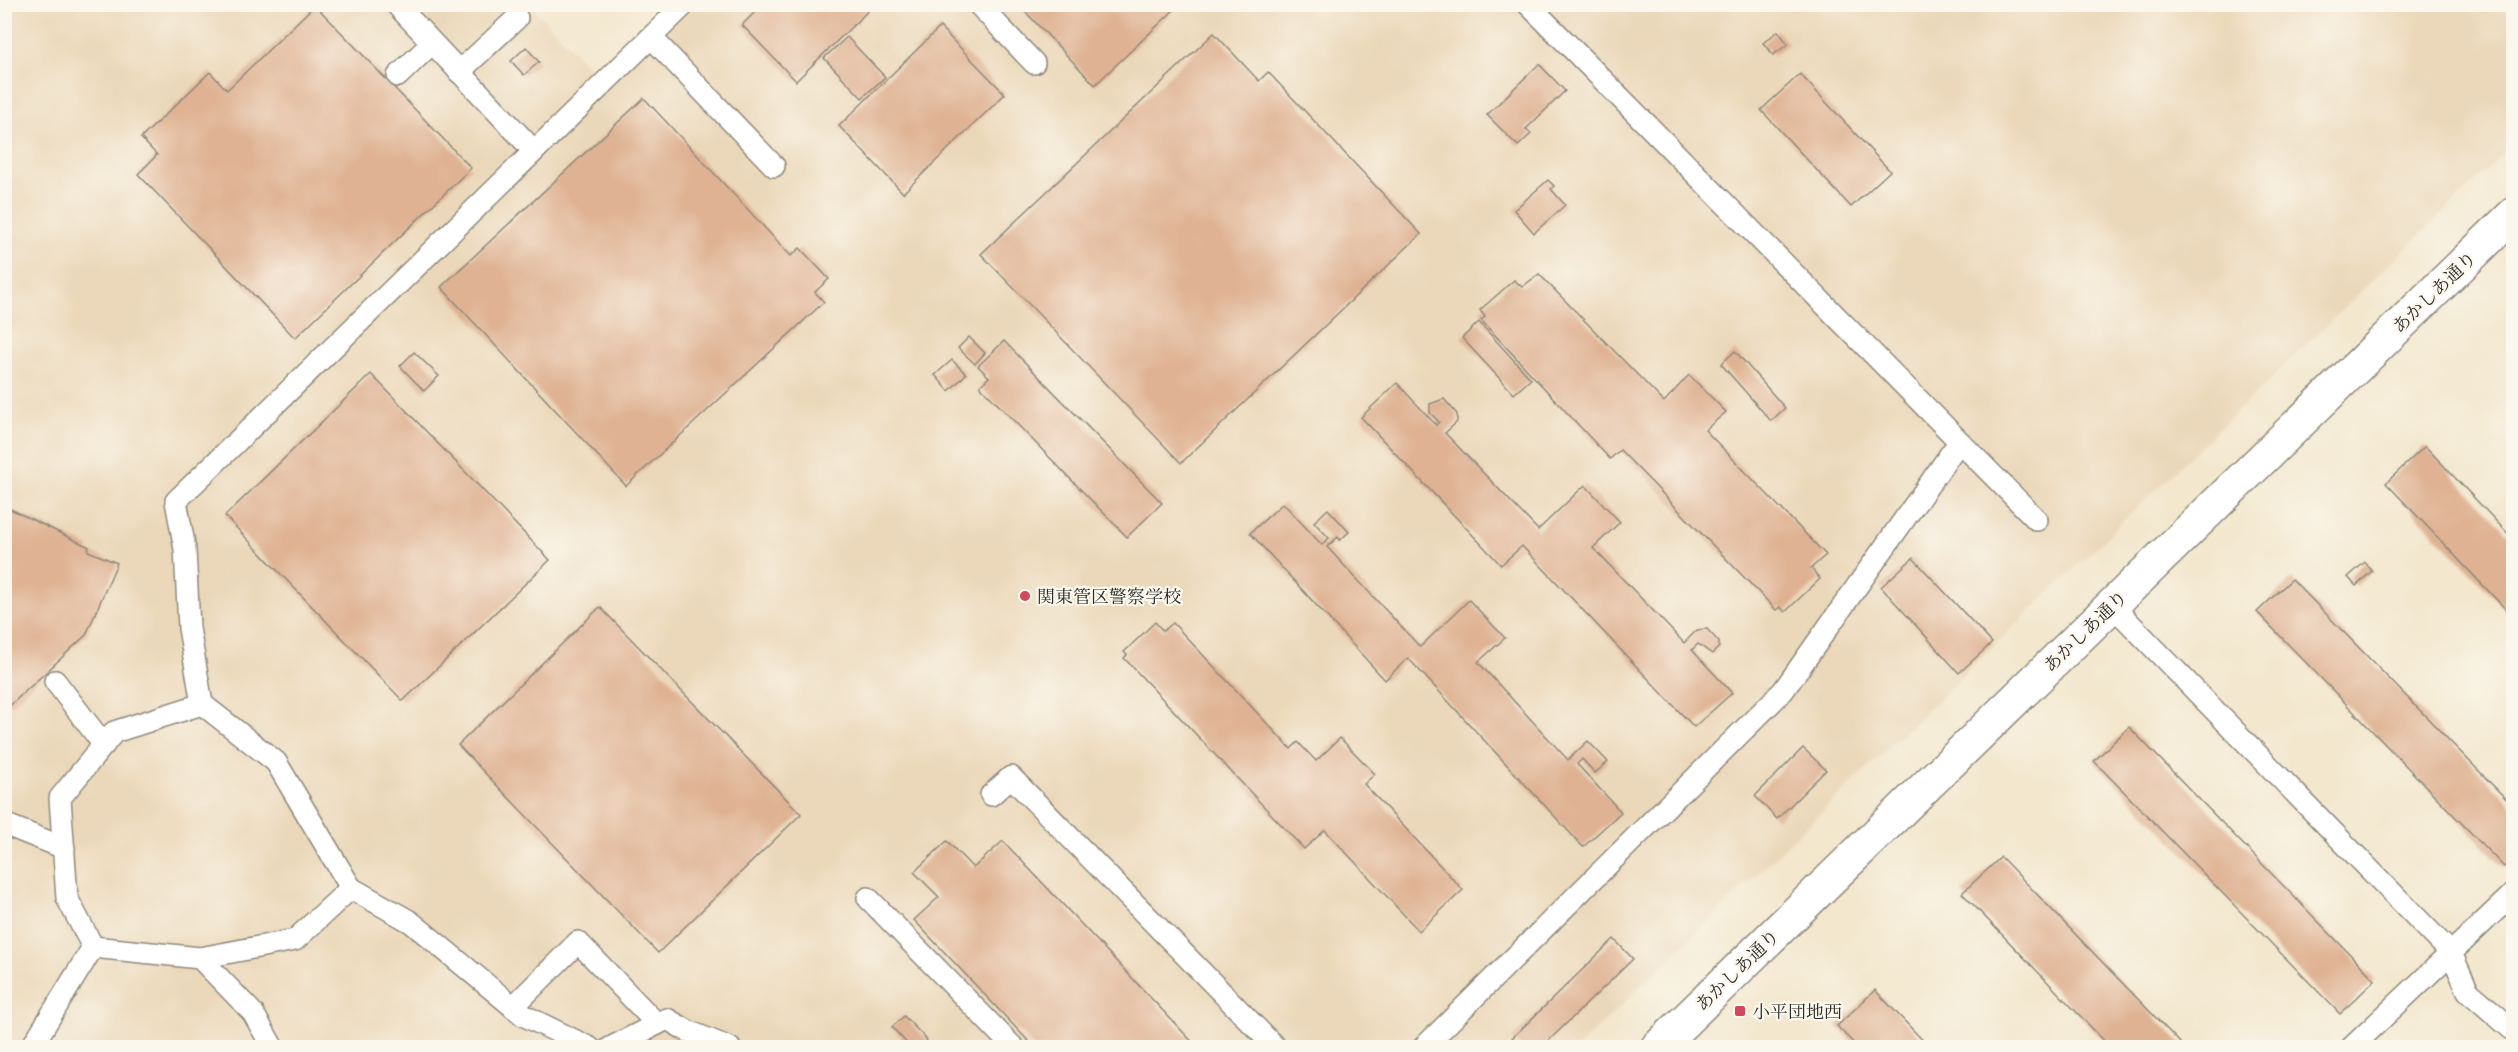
<svg xmlns="http://www.w3.org/2000/svg" width="2518" height="1052" viewBox="0 0 2518 1052" font-family="'Gentium Book Plus','Noto Serif JP',serif">
	<style>
		.built { fill: #ebd8ba }
		.building { fill: #dfb293 }
		.lines { fill: none; stroke-linecap: round; stroke-linejoin: round }
		.service-casing { stroke: #8f897c; stroke-width: 24 }
		.tertiary-casing { stroke: #8f897c; stroke-width: 36 }
		.service { stroke: #fff; stroke-width: 21 }
		.tertiary { stroke: #fff; stroke-width: 33 }
		.poi-dot { fill: #d1495b; stroke: #fbf7ec; stroke-width: 2 }
		.labels { text-anchor: middle; dominant-baseline: central; stroke-width: 4.5; stroke-linejoin: round; paint-order: stroke }
		.street-label { font-size: 18px; fill: #2b2b2b; stroke: #fbf7ec }
		.poi-label { font-size: 18px; fill: #2b2b2b; stroke: #fbf7ec; text-anchor: start }
	</style>
	<rect width="100%" height="100%" fill="#fbf7ec"/>
	<filter id="ink" filterUnits="userSpaceOnUse"><feTurbulence type="fractalNoise" baseFrequency=".0167" numOctaves="2"/><feDisplacementMap in="SourceGraphic" scale="12" xChannelSelector="R" yChannelSelector="G"/><feConvolveMatrix kernelMatrix="1 2 1 2 8 2 1 2 1" color-interpolation-filters="sRGB"/></filter>
	<filter id="wash" filterUnits="userSpaceOnUse"><feTurbulence type="fractalNoise" baseFrequency=".008" numOctaves="4" result="noise"/><feDisplacementMap in="SourceGraphic" scale="24" xChannelSelector="R" yChannelSelector="G"/><feGaussianBlur stdDeviation="1.35" result="paint"/><feColorMatrix in="noise" values="0 0 0 0 0 0 0 0 0 0 0 0 0 0 0 0 0 1.4 0 .05"/><feComposite in="paint" operator="in"/></filter>
	<g filter="url(#wash)">
		<rect width="100%" height="100%" fill="#f3e7ce"/>
		<polygon class="built" points="688,4 2513,5 2513,145 1578,1047 5,1048 5,5 530,5 605,84"/>
		<g id="blocks">
			<g class="building">
				<polygon points="763,4 875,4 796,81 742,25"/>
				<polygon points="1018,4 1172,4 1176,8 1095,85"/>
				<polygon points="315,5 471,168 295,338 138,174 157,155 141,138 210,72 227,90"/>
				<polygon points="940,27 1005,94 903,193 839,126"/>
				<polygon points="1778,31 1788,44 1773,55 1763,43"/>
				<polygon points="1214,33 1259,81 1268,72 1421,234 1181,463 981,254"/>
				<polygon points="847,37 885,77 862,98 824,58"/>
				<polygon points="526,47 539,62 524,75 511,61"/>
				<polygon points="1539,64 1565,91 1526,129 1531,134 1518,146 1487,115"/>
				<polygon points="1800,74 1890,171 1851,207 1761,110"/>
				<polygon points="644,98 791,256 800,248 829,279 815,292 824,302 626,486 441,287"/>
				<polygon points="1548,180 1554,186 1551,189 1565,205 1534,233 1514,210"/>
				<polygon points="1539,274 1664,402 1689,375 1726,412 1705,430 1826,555 1811,568 1820,579 1785,612 1780,607 1776,610 1620,450 1610,459 1481,320 1485,317 1480,310 1514,280 1522,287"/>
				<polygon points="1479,322 1531,379 1514,394 1462,338"/>
				<polygon points="969,337 985,353 975,364 958,348"/>
				<polygon points="1004,341 1162,503 1127,537 980,386 989,377 978,366"/>
				<polygon points="1735,351 1785,408 1771,421 1721,364"/>
				<polygon points="414,352 439,376 424,391 400,366"/>
				<polygon points="952,360 966,374 949,391 935,375"/>
				<polygon points="371,374 550,560 403,701 225,516"/>
				<polygon points="1397,383 1436,425 1439,422 1430,413 1430,404 1444,399 1457,414 1457,422 1445,433 1538,530 1585,485 1620,522 1593,548 1684,643 1697,630 1707,629 1719,642 1719,647 1712,654 1698,644 1692,650 1732,693 1694,727 1522,546 1501,565 1361,417"/>
				<polygon points="2425,446 2514,540 2514,618 2386,483"/>
				<polygon points="1283,503 1322,545 1329,538 1314,522 1328,509 1349,532 1340,540 1338,537 1327,547 1420,647 1469,600 1505,638 1478,662 1568,760 1588,741 1608,762 1595,773 1582,759 1577,764 1621,812 1583,847 1408,658 1385,680 1250,533"/>
				<polygon points="4,506 89,547 88,551 117,563 86,635 4,711"/>
				<polygon points="1913,558 1992,643 1959,673 1881,587"/>
				<polygon points="2365,562 2372,571 2356,586 2348,577"/>
				<polygon points="2292,579 2514,807 2514,858 2504,867 2257,612"/>
				<polygon points="600,607 801,814 658,953 458,745"/>
				<polygon points="1155,622 1163,631 1173,623 1291,749 1298,742 1316,761 1340,738 1375,774 1364,784 1463,890 1419,931 1325,830 1304,849 1124,658 1127,655 1124,652"/>
				<polygon points="2129,727 2375,980 2340,1014 2094,761"/>
				<polygon points="1803,748 1826,770 1777,819 1755,796"/>
				<polygon points="947,841 973,868 1003,841 1198,1048 1035,1048 914,920 939,897 914,872"/>
				<polygon points="2001,857 2185,1048 2111,1048 1962,893"/>
				<polygon points="1614,939 1633,959 1541,1048 1522,1048 1512,1038"/>
				<polygon points="1875,990 1930,1048 1858,1048 1837,1026"/>
				<polygon points="904,1016 927,1040 920,1048 911,1048 892,1027"/>
			</g>
		</g>
	</g>
	<g filter="url(#ink)">
		<use href="#blocks" fill-opacity="0" stroke="#8f897c" stroke-width="1.5"/>
		<g class="lines">
			<g class="service-casing">
				<g id="service">
					<polyline points="396,4 534,151"/>
					<polyline points="978,4 1034,63"/>
					<polyline points="1528,4 2037,520"/>
					<polyline points="651,37 774,166"/>
					<polyline points="459,72 517,18"/>
					<polyline points="398,76 432,43"/>
					<polyline points="2112,605 2451,953 2468,991 2514,1031"/>
					<polyline points="55,681 104,745"/>
					<polyline points="202,704 189,628 185,549 176,501 685,4"/>
					<polyline points="991,795 1011,777 1276,1048"/>
					<polyline points="4,824 64,848"/>
					<polyline points="351,888 411,922 523,1015 590,1048"/>
					<polyline points="868,898 1014,1048"/>
					<polyline points="93,947 200,958 253,1013 273,1048"/>
					<polyline points="513,1007 578,942 657,1024"/>
					<polyline points="31,1048 93,947 67,898 60,798 114,732 202,704 276,762 351,888 295,940 200,958"/>
					<polyline points="610,1048 667,1019 688,1031 730,1048"/>
					<polyline points="1423,1048 1783,691 1959,442"/>
					<polyline points="2351,1048 2514,893"/>
				</g>
			</g>
			<g class="tertiary-casing">
				<polyline id="tertiary" points="1657,1048 2514,214"/>
			</g>
			<use href="#service" class="service"/>
			<use href="#tertiary" class="tertiary"/>
		</g>
	</g>
	<g class="poi-dot">
		<circle cx="1025" cy="596" r="6"/>
		<rect x="1734" y="1005" width="12" height="12" rx="3"/>
	</g>
	<g class="labels">
		<g class="street-label">
			<text transform="translate(2434 292) rotate(-44)">あかしあ通り</text>
			<text transform="translate(2085 631) rotate(-44)">あかしあ通り</text>
			<text transform="translate(1737 970) rotate(-44)">あかしあ通り</text>
		</g>
		<g class="poi-label">
			<text x="1037" y="596">関東管区警察学校</text>
			<text x="1752" y="1011">小平団地西</text>
		</g>
	</g>
	<rect width="2518" height="1052" fill="none" stroke="#fbf7ec" stroke-width="24"/>
</svg>
